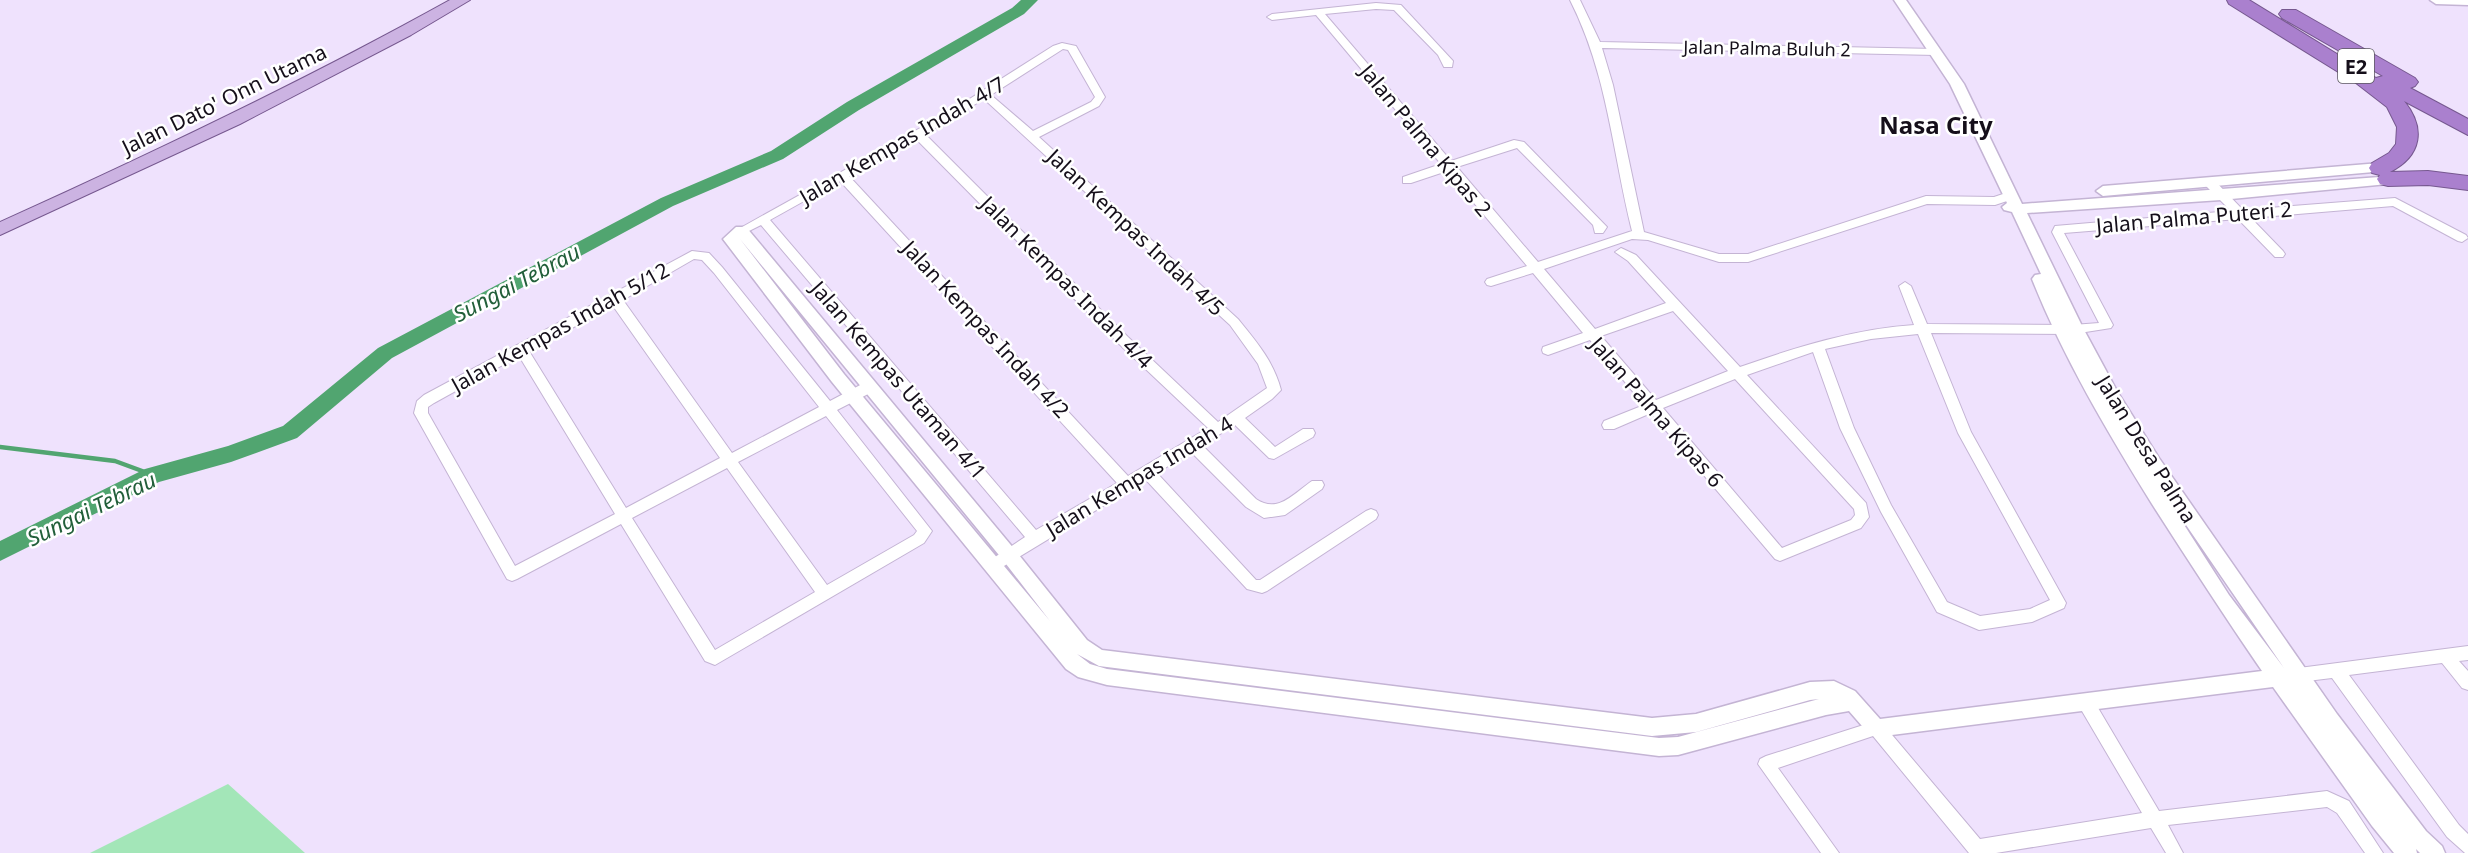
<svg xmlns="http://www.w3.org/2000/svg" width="2468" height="853" viewBox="0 0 2468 853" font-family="'Noto Sans',sans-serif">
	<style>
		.green { fill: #a3e6b8 }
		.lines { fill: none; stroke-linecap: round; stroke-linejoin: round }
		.stream { stroke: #51a570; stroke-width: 4.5 }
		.river { fill: #51a570; fill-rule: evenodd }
		.minor-casing { stroke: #c4b4d4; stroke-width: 2 }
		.tertiary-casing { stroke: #c4b4d4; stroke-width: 3 }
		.primary-casing { stroke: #76588f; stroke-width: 2 }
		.motorway-casing { stroke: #76588f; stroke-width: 2 }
		.minor { fill: #fff; fill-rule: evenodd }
		.tertiary { fill: #fff; fill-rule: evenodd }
		.primary { fill: #ccb3e2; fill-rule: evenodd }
		.motorway { fill: #aa80ce; fill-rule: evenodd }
		.labels { text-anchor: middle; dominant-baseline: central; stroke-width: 5; stroke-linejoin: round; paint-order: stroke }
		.far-street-label { font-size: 18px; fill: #150f1a; stroke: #fff }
		.shield { fill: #fff; stroke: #5b575f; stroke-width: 1.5 }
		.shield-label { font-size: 20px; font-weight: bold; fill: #150f1a }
		.street-label { font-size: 21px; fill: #150f1a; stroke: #fff }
		.water-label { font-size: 22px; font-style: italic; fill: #225f3a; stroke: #fff }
		.quarter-label { font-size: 24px; font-weight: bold; fill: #150f1a; stroke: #fff }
	</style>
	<rect width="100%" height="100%" fill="#efe2fd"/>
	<polygon class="green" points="228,784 305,853 90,853"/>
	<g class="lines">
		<polyline class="stream" points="0,447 115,461 153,475"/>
		<polygon class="river" points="1021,0 1038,0 1024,14 859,110 783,159 673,206 392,358 297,438 231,462 159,482 0,561 0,541 145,469 228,446 283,426 378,348 661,198 771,151 847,102 1012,8"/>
		<g class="minor-casing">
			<g id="minor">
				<path d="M1570,0H1580L1600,42L1936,49L1941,52L1936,55L1602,48L1613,85L1644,232L1719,254H1748L1926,196L1994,197L2003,194L2009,198L2007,201L1995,205L1927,204L1748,262H1719L1648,240L1632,239L1544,269L1595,329L1666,303L1628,261L1615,252L1621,248L1636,255L1740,367C1797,347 1854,329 1914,325L1899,286L1905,282L1911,286L1927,324L2073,325L2099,323L2052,232L2055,226L2231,211L2206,186L2204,183L2210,179L2214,180L2243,210L2395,198L2466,235L2468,238L2462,242L2458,241L2393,206L2251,218L2283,251L2285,254L2283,257H2275L2238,219L2064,233L2113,325L2111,328L2073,334L1931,333L1971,432L2066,603L2064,608L2032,622L1979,630L1937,612L1881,512L1840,428L1813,352L1747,375L1866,503L1869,517L1861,528L1780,561L1775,559L1651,413L1614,429H1604L1602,425L1604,421L1644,405L1590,340L1548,355L1543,353L1542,350L1543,347L1583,333L1533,273L1491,286L1487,285L1485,282L1487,279L1527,266L1447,171L1411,183H1403V177L1441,164L1316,15L1272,20L1267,17L1272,14L1376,3L1401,5L1453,61L1452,67H1444L1438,55L1394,10L1376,9L1325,14L1451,161L1514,140L1524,142L1607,227L1603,233H1595L1593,225L1517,148L1457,167L1538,262L1632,231C1612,151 1608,75 1570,0ZM1673,311L1728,371L1656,400L1601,336ZM1918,334L1958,433L2050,600L2030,609L1980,616L1947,602L1891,505L1854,428L1825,349L1871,339ZM1735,379L1854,509L1855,515L1851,520L1782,548L1663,408Z"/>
				<path d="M1062,43L1076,46L1105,97L1099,106L1039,137L1238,319C1256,341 1274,362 1281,390L1272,399L1245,418L1275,447L1303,429H1313L1315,433L1313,437L1274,459L1269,458L1235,425L1202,445L1256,499C1278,514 1293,494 1312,481H1322L1324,485L1322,489L1285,515L1264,518L1246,507L1191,452L1157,473L1256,580H1260L1366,511L1371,509L1376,511L1378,515L1376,519L1267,591L1262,593L1247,589L1146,480L999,569L994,571L989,569L987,565L989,561L1025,537L761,225L741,235L735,231L949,112L1053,46ZM1063,49L1068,50L1095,97L1091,102L1033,131L991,95ZM984,99L1230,325L1258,364L1267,388L1218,422L1128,337L925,134ZM916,139L1118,343L1208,428L1128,476L849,176ZM840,181L1117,483L1036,530L770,220Z"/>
				<path d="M692,251L709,253L722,267L830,401L864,383H874L876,387L874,391L837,410L932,531L924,543L715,665L705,661L621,524L517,579L512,581L507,579L414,413L417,401L424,395ZM694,259L702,260L714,273L819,407L732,453L623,300ZM613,306L720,458L626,508L529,351ZM519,356L615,514L515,566L428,413V407L434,403ZM826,416L917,531L914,535L827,585L738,462ZM727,468L815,592L715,650L632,518Z"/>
				<polygon points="2468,646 2468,660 2459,661 2468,671 2468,690 2462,688 2442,663 2349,675 2459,825 2468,834 2468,853 2465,853 2447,837 2332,678 2299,682 2294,680 2291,675 2294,670 2299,668"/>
				<polygon points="2085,694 2091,696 2159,811 2327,791 2349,801 2383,853 2365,853 2337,813 2327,807 2168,825 2183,853 2166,853 2151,828 1996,853 1969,853 1873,736 1778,768 1839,853 1821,853 1758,764 1760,759 1766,756 1876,721 1882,723 1980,839 2142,813 2079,706 2077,701 2079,696"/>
			</g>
		</g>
		<g class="tertiary-casing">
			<g id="tertiary">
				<path d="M1894,0H1906L1964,84L2022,204L2393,176L2395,179L2393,182L2388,184L2221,200L2027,213L2083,328L2117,391L2159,458L2337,714L2426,831L2442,846L2445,853H2420L2416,849L2417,853H2394L2372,826L2273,687L1876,737L1869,734L1849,711L1826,715L1678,755L1659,756L1107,685L1078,677L1066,669L832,382L723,239L736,227H746L1015,550L1087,640L1102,650L1652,718L1696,714L1810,682L1834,681L1855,691L1880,719L2262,671C2224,616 2188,560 2152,504C2107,431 2064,359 2032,279L2035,275L2041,274L2012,212L2004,210L2002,207L2007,203L1950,84ZM740,239L1003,560L1050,621L844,374ZM2158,484L2284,668L2229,595ZM1077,654L1099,666L1652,736L1696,732L1810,700L1819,699L1678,737L1659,738L1107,669L1090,664Z"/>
				<polygon points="2430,0 2468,0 2468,5 2436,4"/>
				<polygon points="2380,163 2387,168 2385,171 2103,196 2096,191 2103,186"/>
			</g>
		</g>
		<g class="primary-casing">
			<path id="primary" d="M450,0H470L411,35L240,124L0,235V222C153,153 304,81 450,0Z"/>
		</g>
		<g class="motorway-casing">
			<path id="motorway" d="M2227,0H2249L2376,78L2383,76L2282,18L2279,14L2282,10H2296L2415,78L2418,82L2415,86L2410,88L2468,119V135L2404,101C2426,128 2422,156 2390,172L2428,171L2468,176V190L2428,185L2388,186L2380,184L2377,179L2380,175L2372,173L2369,168L2372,163L2389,153L2396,144L2397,127L2387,107L2356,83L2229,4Z"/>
		</g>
		<use href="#minor" class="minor"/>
		<use href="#tertiary" class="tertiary"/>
		<use href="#primary" class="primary"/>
		<use href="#motorway" class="motorway"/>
	</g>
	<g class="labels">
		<g class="far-street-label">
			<text transform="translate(1767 48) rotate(1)">Jalan Palma Buluh 2</text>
		</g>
		<rect class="shield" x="2338" y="49" width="36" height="34" rx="4.5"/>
		<g class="shield-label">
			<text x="2356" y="66">E2</text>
		</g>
		<g class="street-label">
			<text transform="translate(224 99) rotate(-26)">Jalan Dato' Onn Utama</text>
			<text transform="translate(902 140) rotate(-30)">Jalan Kempas Indah 4/7</text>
			<text transform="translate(1426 140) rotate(50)">Jalan Palma Kipas 2</text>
			<text transform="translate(2194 217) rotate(-5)">Jalan Palma Puteri 2</text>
			<text transform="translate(1136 232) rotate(43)">Jalan Kempas Indah 4/5</text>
			<text transform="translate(1067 282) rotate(45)">Jalan Kempas Indah 4/4</text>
			<text transform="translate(560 327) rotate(-29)">Jalan Kempas Indah 5/12</text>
			<text transform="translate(986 329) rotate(47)">Jalan Kempas Indah 4/2</text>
			<text transform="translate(899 380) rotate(49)">Jalan Kempas Utaman 4/1</text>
			<text transform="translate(1657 412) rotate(49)">Jalan Palma Kipas 6</text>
			<text transform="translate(2147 449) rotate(58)">Jalan Desa Palma</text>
			<text transform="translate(1139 476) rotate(-31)">Jalan Kempas Indah 4</text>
		</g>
		<g class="water-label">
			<text transform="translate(516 282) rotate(-28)">Sungai Tebrau</text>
			<text transform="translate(91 508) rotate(-26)">Sungai Tebrau</text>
		</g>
		<g class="quarter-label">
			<text x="1936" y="124">Nasa City</text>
		</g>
	</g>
</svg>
